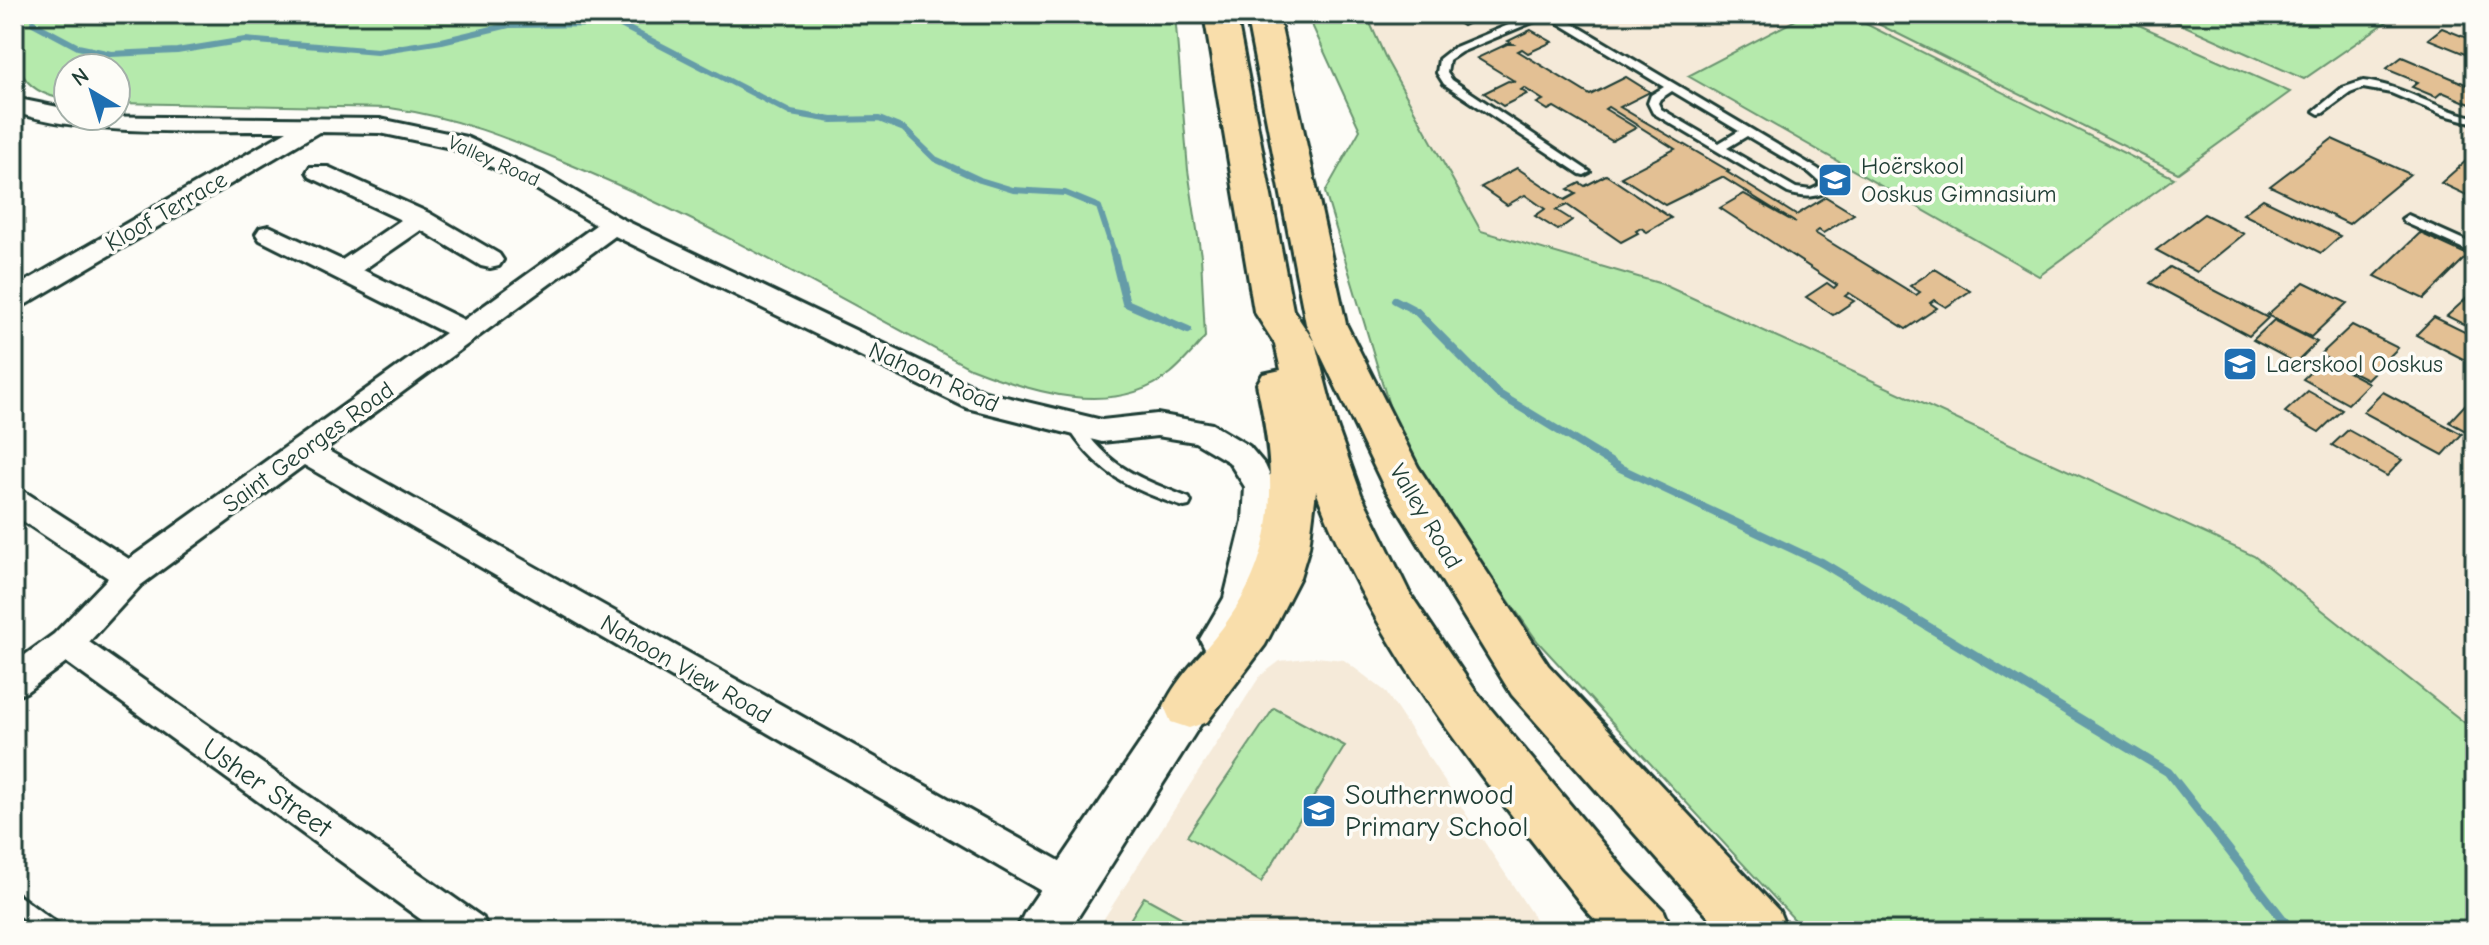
<svg xmlns="http://www.w3.org/2000/svg" width="2489" height="945" viewBox="0 0 2489 945" font-family="'Comic Neue',sans-serif">
	<style>
		.built { fill: #f5ead9 }
		.green { fill: #b5eaac; stroke: #6a9470; stroke-width: 2 }
		.lines { fill: none; stroke-linecap: round; stroke-linejoin: round }
		.stream-far2 { stroke: #659ca8; stroke-width: 6 }
		.stream-far1 { stroke: #659ca8; stroke-width: 8 }
		.stream { stroke: #659ca8; stroke-width: 9 }
		.building { fill: #e3c094; stroke: #1f3d34; stroke-width: 2 }
		.service-casing { stroke: #1f3d34; stroke-width: 6 }
		.minor-casing { stroke: #1f3d34; stroke-width: 6 }
		.tertiary-casing { stroke: #1f3d34; stroke-width: 6 }
		.trunk-casing { stroke: #1f3d34; stroke-width: 6 }
		.service { fill: #fdfcf7; fill-rule: evenodd }
		.minor { fill: #fdfcf7; fill-rule: evenodd }
		.tertiary { fill: #fdfcf7; fill-rule: evenodd }
		.trunk { fill: #f9deab; fill-rule: evenodd }
		.labels { text-anchor: middle; dominant-baseline: central; stroke-width: 7; stroke-linejoin: round; paint-order: stroke }
		.far-street-label { font-size: 20px; fill: #1f3d34; stroke: #fdfcf7 }
		.poi-label { font-size: 24px; fill: #1f3d34; stroke: #fdfcf7; text-anchor: start }
		.street-label { font-size: 24px; fill: #1f3d34; stroke: #fdfcf7 }
		.near-street-label { font-size: 28px; fill: #1f3d34; stroke: #fdfcf7 }
		.near-poi-label { font-size: 28px; fill: #1f3d34; stroke: #fdfcf7; text-anchor: start }
	</style>
	<rect width="100%" height="100%" fill="#fdfcf7"/>
	<filter id="ink" filterUnits="userSpaceOnUse"><feTurbulence type="fractalNoise" baseFrequency=".0125" numOctaves="2"/><feDisplacementMap in="SourceGraphic" scale="16" xChannelSelector="R" yChannelSelector="G"/><feConvolveMatrix kernelMatrix="1 2 1 2 8 2 1 2 1" color-interpolation-filters="sRGB"/></filter>
	<g filter="url(#ink)">
		<g class="built">
			<polygon points="1366,14 2475,14 2475,731 2254,556 1662,284 1481,231 1387,61"/>
			<polygon points="1316,657 1344,660 1385,691 1543,931 1096,931 1260,676 1280,661"/>
		</g>
		<g class="green">
			<path d="M14,14H1175L1188,170L1201,256L1205,337C1195,349 1184,362 1171,373C1113,419 1031,392 970,368C838,297 708,221 569,164C508,138 456,117 390,108L116,103V68H68V100C14,92 14,60 14,14Z"/>
			<polygon points="1307,14 1366,14 1387,61 1481,231 1662,284 2254,556 2475,731 2475,931 1805,931 1538,642 1403,452 1325,192 1360,130"/>
			<polygon points="1807,14 1846,14 2174,178 2039,276 1688,76"/>
			<polygon points="1858,14 2114,14 2290,92 2178,173"/>
			<polygon points="2158,14 2398,14 2304,79"/>
			<polygon points="1274,708 1345,746 1261,882 1187,836"/>
			<polygon points="1144,897 1206,931 1123,931"/>
		</g>
		<g class="lines">
			<polyline class="stream-far2" points="33,23 78,47 111,54 177,51 245,40 377,51 442,41 509,25 619,24 791,113 832,120 879,119 904,129 935,159 980,180 1013,190 1065,193 1099,207 1114,253"/>
			<g class="stream-far1">
				<polyline points="1113,251 1126,303 1188,330"/>
				<polyline points="1395,300 1416,311 1497,393 1620,468 1824,564"/>
			</g>
			<polyline class="stream" points="1821,562 2168,772 2292,931"/>
		</g>
		<g class="building">
			<polygon points="1444,14 1466,14 1474,21 1463,26"/>
			<polygon points="2442,28 2469,39 2475,36 2475,58 2428,39"/>
			<polygon points="1531,30 1552,42 1528,53 1522,49 1518,51 1590,95 1626,77 1650,92 1620,107 1729,171 1727,172 1796,215 1826,197 1854,214 1823,233 1819,230 1815,233 1916,295 1920,292 1910,286 1935,269 1970,291 1946,307 1934,300 1930,303 1937,308 1906,329 1849,293 1845,296 1854,301 1833,315 1806,297 1827,283 1834,288 1837,285 1720,208 1744,194 1796,223 1722,177 1665,205 1621,177 1675,149 1608,107 1605,109 1636,128 1612,141 1554,107 1548,110 1537,103 1543,100 1524,88 1521,90 1527,94 1503,106 1484,93 1508,81 1516,82 1477,58 1507,44 1513,44 1508,41"/>
			<polygon points="2402,57 2475,88 2475,100 2470,104 2442,92 2436,97 2412,87 2418,82 2386,69"/>
			<polygon points="2332,139 2410,174 2349,224 2270,186"/>
			<polygon points="2475,153 2475,199 2441,183"/>
			<polygon points="1517,168 1565,200 1576,194 1568,189 1580,183 1585,186 1606,175 1671,218 1647,232 1641,228 1636,231 1638,233 1621,242 1567,205 1556,210 1572,220 1558,230 1535,216 1545,209 1525,195 1507,205 1481,187"/>
			<polygon points="2263,199 2340,236 2321,253 2243,214"/>
			<polygon points="2204,214 2244,234 2197,272 2156,250"/>
			<polygon points="2420,233 2468,255 2424,299 2375,276"/>
			<polygon points="2170,267 2268,318 2249,336 2150,283"/>
			<polygon points="2304,282 2347,303 2311,337 2267,315"/>
			<polygon points="2468,297 2475,300 2475,330 2447,316"/>
			<polygon points="2434,317 2475,337 2475,365 2416,335"/>
			<polygon points="2274,320 2317,342 2296,363 2253,340"/>
			<polygon points="2352,325 2398,348 2367,379 2320,355"/>
			<polygon points="2324,359 2369,383 2348,404 2303,379"/>
			<polygon points="2308,391 2342,410 2319,432 2285,412"/>
			<polygon points="2383,392 2462,434 2443,455 2363,412"/>
			<polygon points="2475,394 2475,436 2449,422"/>
			<polygon points="2348,430 2402,460 2387,476 2332,445"/>
		</g>
		<g class="lines">
			<g class="service-casing">
				<g id="service">
					<path d="M1535,14H1557L1818,169L1831,180V188C1818,199 1804,198 1788,193L1653,113L1648,103L1651,95L1664,87L1547,16L1461,52L1449,60L1447,73L1452,80L1590,172L1584,175L1580,174L1444,84L1437,73L1439,59L1453,48ZM1672,91L1739,131L1719,143L1661,109L1658,103L1660,99ZM1747,136L1810,173L1819,181V186L1811,190L1796,188L1727,148Z"/>
					<path d="M2363,81C2403,85 2436,110 2475,117V123L2441,114L2391,93L2363,88L2350,93L2323,113L2319,114L2314,111L2342,88Z"/>
					<polygon points="2408,215 2475,245 2475,254 2404,222 2402,219"/>
					<path d="M1072,417L1077,419C1108,468 1137,477 1189,498L1191,502L1189,506L1184,507C1130,489 1095,473 1065,422L1067,419Z"/>
					<polygon points="14,892 59,925 62,931 39,931 14,912"/>
				</g>
			</g>
			<g class="minor-casing">
				<path id="minor" d="M14,98L68,109V116L380,119L466,137L544,173L622,219L985,392L1102,420L1157,414L1212,424L1249,446L1265,465L1275,487L1273,521L1262,581L1255,602L1229,649L1217,653L1205,649L1200,639L1224,598L1243,521L1245,487L1229,462L1195,442L1157,436L1102,442L967,408L615,236L325,449L1081,873L1087,886L1081,899L1068,904L1055,899L304,465L141,585L89,642L483,918L488,931H437L66,662L26,692L14,697V663L54,634L108,578L14,515V488L25,492L129,559L445,333L260,240L256,234L260,228L269,226L342,260L401,220L310,177L307,172L310,167H328L429,213L499,254L503,260L499,266L490,268L481,266L421,230L363,270L464,320L596,225L526,183L451,148L380,133L319,132L23,306L14,309V288L287,131C200,130 97,138 14,112Z"/>
			</g>
			<g class="tertiary-casing">
				<polygon id="tertiary" points="1189,687 1204,693 1211,706 1204,719 1069,931 1016,931 1024,914 1174,693"/>
			</g>
			<g class="trunk-casing">
				<path id="trunk" d="M1204,14H1236L1293,310L1315,343L1306,324L1246,14H1278L1346,324L1418,467L1548,665L1779,911L1787,931H1721L1512,695L1384,487L1315,343L1336,424L1361,494L1410,594L1474,689L1627,873L1664,911L1672,931H1606L1587,911C1483,778 1376,652 1316,491L1309,547L1300,577L1265,645L1207,722L1189,728L1171,722L1164,706C1178,675 1206,651 1226,623C1281,547 1276,472 1257,384L1263,374L1281,370L1275,344L1254,311Z"/>
			</g>
			<use href="#service" class="service"/>
			<use href="#minor" class="minor"/>
			<use href="#tertiary" class="tertiary"/>
			<use href="#trunk" class="trunk"/>
		</g>
	</g>
	<defs>
		<g id="school-square" transform="scale(1.8)"><rect x="-9" y="-9" width="18" height="18" rx="4" fill="#1f6fb2" stroke="#fdfcf7"/><path d="M0-5L7-2L0 1L-7-2ZM-4 1L0 2.5L4 1V4Q0 6-4 4Z" fill="#fff"/></g>
	</defs>
	<g fill-rule="evenodd">
		<use href="#school-square" x="1835" y="180"/>
		<use href="#school-square" x="2240" y="364"/>
		<use href="#school-square" x="1319" y="811"/>
	</g>
	<g class="labels">
		<g class="far-street-label">
			<text transform="translate(494 161) rotate(24)">Valley Road</text>
		</g>
		<g class="poi-label">
			<text x="1861" y="166">Hoërskool<tspan x="1861" dy="28">Ooskus Gimnasium</tspan></text>
			<text x="2266" y="364">Laerskool Ooskus</text>
		</g>
		<g class="street-label">
			<text transform="translate(166 211) rotate(-30)">Kloof Terrace</text>
			<text transform="translate(934 377) rotate(24)">Nahoon Road</text>
			<text transform="translate(308 447) rotate(-36)">Saint Georges Road</text>
			<text transform="translate(1426 516) rotate(59)">Valley Road</text>
			<text transform="translate(686 669) rotate(30)">Nahoon View Road</text>
		</g>
		<g class="near-street-label">
			<text transform="translate(267 788) rotate(35)">Usher Street</text>
		</g>
		<g class="near-poi-label">
			<text x="1345" y="795">Southernwood<tspan x="1345" dy="32">Primary School</tspan></text>
		</g>
	</g>
	<rect width="2489" height="945" fill="none" stroke="#fdfcf7" stroke-width="48"/>
	<rect x="24" y="24" width="2441" height="897" fill="none" stroke="#1f3d34" stroke-width="3" filter="url(#ink)"/>
	<g transform="translate(92 92) rotate(322)"><circle r="38" fill="#fdfcf7" stroke="#a4b0a9" stroke-width="2"/>
	<path d="M0-6L14 30L0 20L-14 30Z" fill="#1f6fb2"/>
	<text y="-12" font-size="22" font-weight="bold" text-anchor="middle" fill="#1f3d34">N</text>
	</g>
</svg>
